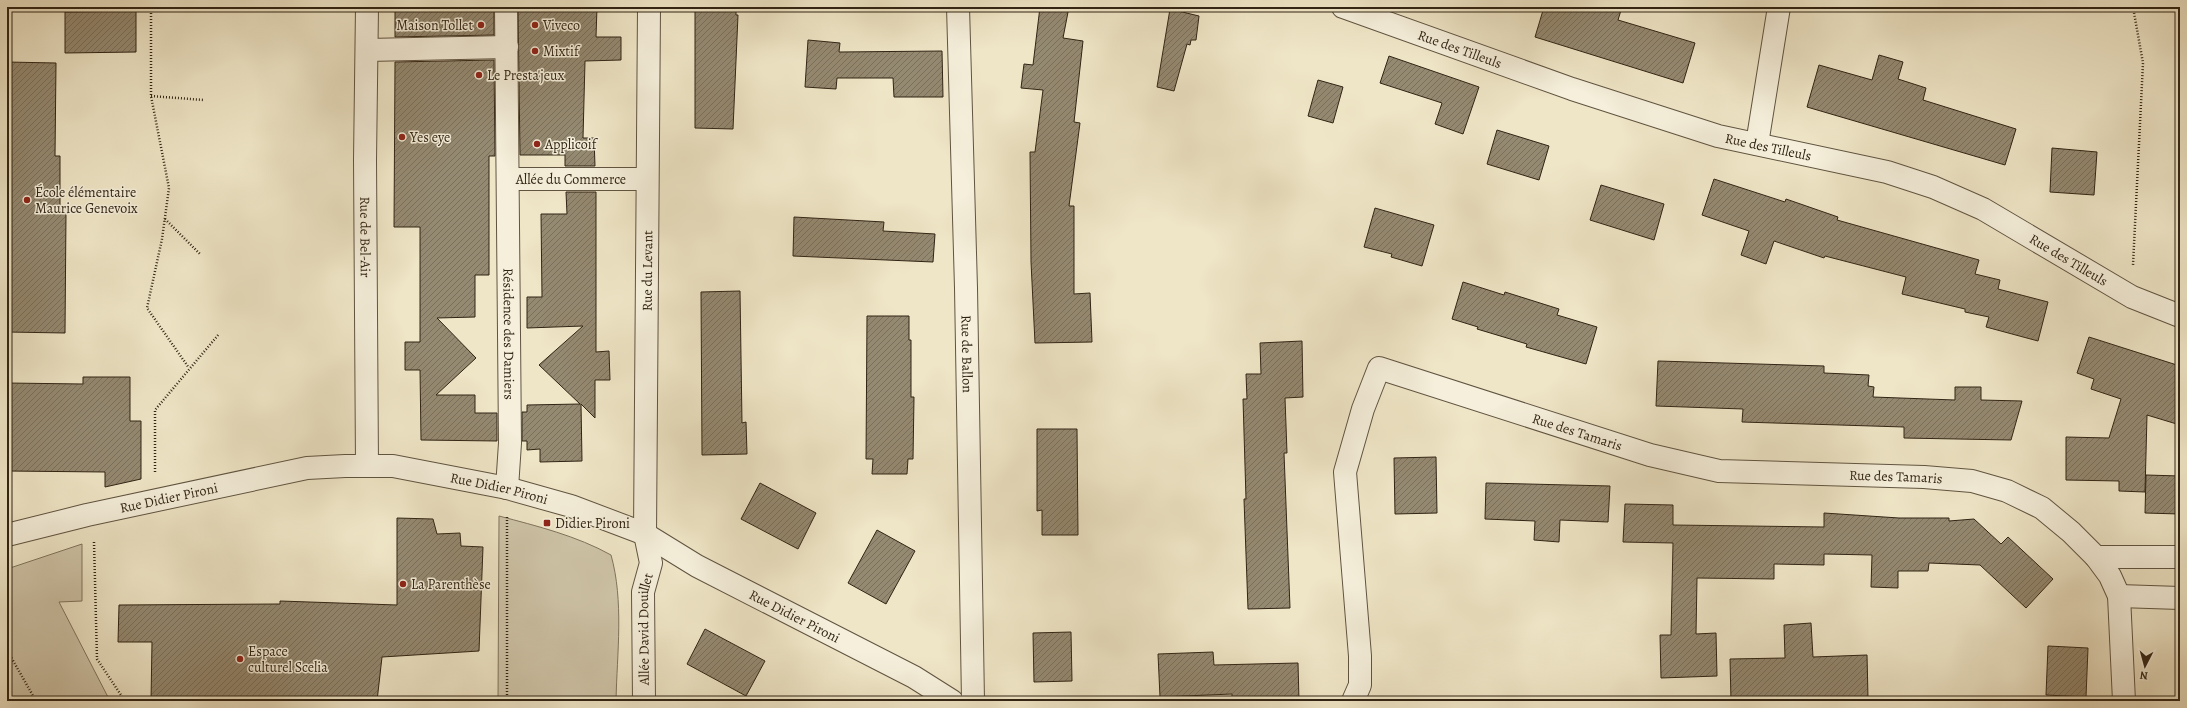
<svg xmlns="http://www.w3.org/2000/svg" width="2187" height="708" viewBox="0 0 2187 708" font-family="Alegreya,serif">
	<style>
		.park { fill: #cfc5a9; stroke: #80745e }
		.building { fill: url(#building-hatch); stroke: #312414 }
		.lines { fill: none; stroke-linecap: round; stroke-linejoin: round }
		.minor-casing { stroke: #605441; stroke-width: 24 }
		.path { stroke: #312414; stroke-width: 2.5; stroke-dasharray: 1 2; stroke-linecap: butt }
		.minor { stroke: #f5efdb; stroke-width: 22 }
		.poi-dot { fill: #8f2418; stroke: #f5efdb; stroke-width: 1.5 }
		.labels { text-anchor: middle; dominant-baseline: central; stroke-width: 3; stroke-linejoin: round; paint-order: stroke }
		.poi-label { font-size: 14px; fill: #312414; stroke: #f5efdb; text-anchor: start }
		.street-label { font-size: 14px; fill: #312414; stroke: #f5efdb }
	</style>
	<defs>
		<pattern id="building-hatch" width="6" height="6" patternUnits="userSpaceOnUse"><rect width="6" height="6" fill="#948971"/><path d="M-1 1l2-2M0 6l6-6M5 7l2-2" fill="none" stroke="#79705c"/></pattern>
	</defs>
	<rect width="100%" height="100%" fill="#efe6c7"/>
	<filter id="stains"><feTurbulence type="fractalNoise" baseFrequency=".005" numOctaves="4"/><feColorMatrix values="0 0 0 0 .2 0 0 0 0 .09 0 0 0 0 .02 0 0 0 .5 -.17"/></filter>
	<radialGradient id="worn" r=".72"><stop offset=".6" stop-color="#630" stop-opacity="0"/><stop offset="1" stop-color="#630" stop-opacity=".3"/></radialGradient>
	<g class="park">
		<path d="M499,516C537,526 577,536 611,555C624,601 617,653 616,701H498Z"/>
		<polygon points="82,544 82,601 59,602 110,701 7,701 7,569"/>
	</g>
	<g class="building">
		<polygon points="395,7 494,7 494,35 395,37"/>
		<polygon points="518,7 597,7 596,37 621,37 621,60 585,61 583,138 594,138 595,166 565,166 565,155 520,155"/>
		<polygon points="695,7 736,7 736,15 738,15 733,129 695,128"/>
		<polygon points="1040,7 1069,7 1063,38 1083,41 1074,122 1080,123 1069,206 1074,206 1074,294 1090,293 1092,342 1035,343 1031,262 1030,152 1035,152 1043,90 1021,88 1024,64 1033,65"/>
		<polygon points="1544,7 1622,7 1618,20 1695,43 1683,83 1535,37"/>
		<polygon points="1170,9 1199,16 1196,40 1191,40 1190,45 1187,44 1174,91 1157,87"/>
		<polygon points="136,11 136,52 65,53 65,12"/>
		<polygon points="808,40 840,43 839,52 942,51 943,97 894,97 893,78 837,78 836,89 805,87"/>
		<polygon points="1879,55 1903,62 1898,79 1926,88 1923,100 2016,129 2005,165 1807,107 1819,65 1872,80"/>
		<polygon points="1389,56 1479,87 1463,134 1435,124 1442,103 1380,83"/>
		<polygon points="494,60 495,156 489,156 489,275 475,275 475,317 437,318 476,358 436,395 475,395 475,413 497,413 497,441 421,440 420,370 405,370 405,342 420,342 420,227 394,227 395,62"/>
		<polygon points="7,62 56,63 55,156 60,156 60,214 66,213 65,333 7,332"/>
		<polygon points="1318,80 1343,87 1333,123 1308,116"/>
		<polygon points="1497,130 1549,146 1539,180 1487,164"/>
		<polygon points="2052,148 2097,152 2094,195 2050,192"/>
		<polygon points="1714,179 1785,202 1786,199 1838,217 1837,220 1979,260 1975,274 2000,280 1998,289 2048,302 2038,341 1986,327 1989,317 1965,312 1965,309 1902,294 1906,277 1825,256 1824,258 1774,241 1766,264 1741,255 1749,231 1702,215"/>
		<polygon points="1601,185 1664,204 1654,240 1590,220"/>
		<polygon points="566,192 596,192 596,352 609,351 610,380 595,380 595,418 581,404 582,461 540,462 540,449 527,450 527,441 522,441 522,412 527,412 527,405 580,404 539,365 583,326 527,328 527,297 542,297 541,214 567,214"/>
		<polygon points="1375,208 1434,225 1422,266 1391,257 1392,254 1364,247"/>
		<polygon points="794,217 884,222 883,231 935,234 933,262 793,256"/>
		<polygon points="1463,282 1504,295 1505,292 1559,309 1557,315 1597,327 1586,364 1526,347 1527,344 1477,329 1478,327 1452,319"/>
		<polygon points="740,291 742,423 746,422 747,454 702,455 701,292"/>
		<polygon points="867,316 909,316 909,340 911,340 911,397 914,397 913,459 908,459 907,474 872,474 873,459 866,459"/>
		<polygon points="2089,337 2180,366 2180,425 2147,415 2145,492 2119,491 2119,481 2066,480 2066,437 2109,438 2121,399 2091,389 2094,379 2077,373"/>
		<polygon points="1302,341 1303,397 1285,398 1287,453 1284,453 1290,608 1248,609 1244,499 1246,499 1243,399 1247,399 1246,374 1261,374 1260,343"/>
		<polygon points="1658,361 1824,366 1824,373 1869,375 1868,386 1874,387 1873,397 1955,400 1955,387 1981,387 1981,400 2022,401 2011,440 1904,438 1904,427 1742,422 1743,409 1656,406"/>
		<polygon points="83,377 130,377 130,421 141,421 141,479 105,487 105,472 7,471 7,383 83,384"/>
		<polygon points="1037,429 1077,429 1078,535 1042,535 1042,510 1037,511"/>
		<polygon points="1436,457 1437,513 1395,514 1394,458"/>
		<polygon points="2146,475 2180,476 2180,514 2145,513"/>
		<polygon points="760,483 816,513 798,549 741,519"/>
		<polygon points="1486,483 1610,486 1608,522 1560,520 1559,542 1534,540 1535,521 1485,519"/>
		<polygon points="1625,504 1673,505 1673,525 1824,527 1824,513 1899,518 1949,518 1949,521 1974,519 2001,544 2008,537 2053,579 2026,608 1980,565 1929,563 1928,571 1898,571 1898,588 1871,587 1872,555 1824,554 1824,565 1774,564 1774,579 1697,578 1696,634 1716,633 1717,676 1661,678 1660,635 1671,635 1673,543 1623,542"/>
		<polygon points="397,518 433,519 437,534 460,533 461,546 483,547 479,651 382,657 377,701 151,701 152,642 118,642 119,605 280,604 280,601 397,605"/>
		<polygon points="877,530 915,551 886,604 848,583"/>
		<polygon points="1811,623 1813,657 1867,655 1868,698 1731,701 1730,659 1785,658 1784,625"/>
		<polygon points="705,629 765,661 746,696 687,664"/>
		<polygon points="1071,632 1072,681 1034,682 1033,633"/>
		<polygon points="2048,646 2088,648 2086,697 2046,695"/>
		<polygon points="1213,652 1214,665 1298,663 1299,701 1232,701 1232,694 1160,697 1158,654"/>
	</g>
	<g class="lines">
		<g class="minor-casing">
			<g id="minor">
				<path id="s1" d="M367,7L365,160L367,466"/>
				<path id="s2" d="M506,7L510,443L507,488"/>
				<path id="s3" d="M958,7L966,288L973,701"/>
				<path id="s4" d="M1343,7L1572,89L1718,136L1887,172L1933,187L1983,209L2132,297L2180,316"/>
				<polyline points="367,50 507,47"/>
				<polyline points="1757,144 1779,7"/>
				<path id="s5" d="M508,179H646"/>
				<path id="s6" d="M7,535L87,515L307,468L345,466H393L507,488L571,506L645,534L697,566L914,677L952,701"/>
				<polyline points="2096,557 2180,557"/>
				<polyline points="2119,596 2180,598"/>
				<path id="s7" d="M644,701L643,592L651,563L645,534L649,7"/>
				<path id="s8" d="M1353,701L1360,685V656L1345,472L1363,409L1379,368L1650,455L1719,471L1924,477L1972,481L2007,491L2042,508L2071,532L2096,557L2110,576L2119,596L2124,701"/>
			</g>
		</g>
		<g class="path">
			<polyline points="151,7 151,96 169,188 162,239 147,308 189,368"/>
			<polyline points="2133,7 2143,63 2133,265"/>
			<polyline points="151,96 204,100"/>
			<polyline points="165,219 200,254"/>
			<polyline points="155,472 155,410 219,334"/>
			<polyline points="94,542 97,659 125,701"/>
			<polyline points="7,650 36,701"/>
			<polyline points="507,701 507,517"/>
		</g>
		<use href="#minor" class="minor"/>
	</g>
	<g class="poi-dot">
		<circle cx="481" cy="25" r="4"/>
		<circle cx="535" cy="25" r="4"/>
		<circle cx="535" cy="51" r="4"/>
		<circle cx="479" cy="75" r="4"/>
		<circle cx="402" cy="137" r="4"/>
		<circle cx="537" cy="144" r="4"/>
		<circle cx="27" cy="200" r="4"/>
		<rect x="543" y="519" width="8" height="8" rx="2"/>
		<circle cx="403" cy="584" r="4"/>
		<circle cx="240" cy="659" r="4"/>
	</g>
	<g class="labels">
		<g class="poi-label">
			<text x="473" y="25" text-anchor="end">Maison Tollet</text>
			<text x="543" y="25">Viveco</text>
			<text x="543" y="51">Mixtif</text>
			<text x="487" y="75">Le Presta'jeux</text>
			<text x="410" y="137">Yes eye</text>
			<text x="545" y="144">Applicoif</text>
			<text x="35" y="192">École élémentaire<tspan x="35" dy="16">Maurice Genevoix</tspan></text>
			<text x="555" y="523">Didier Pironi</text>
			<text x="411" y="584">La Parenthèse</text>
			<text x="248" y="651">Espace<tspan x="248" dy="16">culturel Scelia</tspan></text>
		</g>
		<g class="street-label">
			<text stroke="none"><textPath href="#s4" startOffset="124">Rue des Tilleuls</textPath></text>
			<text stroke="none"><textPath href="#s4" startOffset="448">Rue des Tilleuls</textPath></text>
			<text stroke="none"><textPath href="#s5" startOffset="63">Allée du Commerce</textPath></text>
			<text stroke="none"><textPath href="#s1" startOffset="230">Rue de Bel-Air</textPath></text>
			<text stroke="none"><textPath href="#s4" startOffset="772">Rue des Tilleuls</textPath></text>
			<text stroke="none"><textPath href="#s7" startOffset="432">Rue du Levant</textPath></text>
			<text stroke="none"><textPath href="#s2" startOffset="327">Résidence des Damiers</textPath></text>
			<text stroke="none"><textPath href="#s3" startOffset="347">Rue de Ballon</textPath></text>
			<text stroke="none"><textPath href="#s8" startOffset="549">Rue des Tamaris</textPath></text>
			<text stroke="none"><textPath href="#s8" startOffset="873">Rue des Tamaris</textPath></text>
			<text stroke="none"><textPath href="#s6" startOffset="502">Rue Didier Pironi</textPath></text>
			<text stroke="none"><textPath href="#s6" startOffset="166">Rue Didier Pironi</textPath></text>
			<text stroke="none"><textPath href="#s6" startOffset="826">Rue Didier Pironi</textPath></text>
			<text stroke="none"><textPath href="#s7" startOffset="72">Allée David Douillet</textPath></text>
		</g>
	</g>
	<rect width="2187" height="708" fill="none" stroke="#efe6c7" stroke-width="24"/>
	<rect x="8" y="8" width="2171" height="692" fill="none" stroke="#312414" stroke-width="2"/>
	<rect x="12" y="12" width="2163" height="684" fill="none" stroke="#312414"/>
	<g transform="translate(2145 666) rotate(186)" stroke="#f5efdb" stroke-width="3" paint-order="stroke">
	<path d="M0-3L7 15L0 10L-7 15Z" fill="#312414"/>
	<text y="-6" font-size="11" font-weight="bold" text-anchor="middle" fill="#312414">N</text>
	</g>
	<rect width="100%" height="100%" filter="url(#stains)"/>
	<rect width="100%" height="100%" fill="url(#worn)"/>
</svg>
